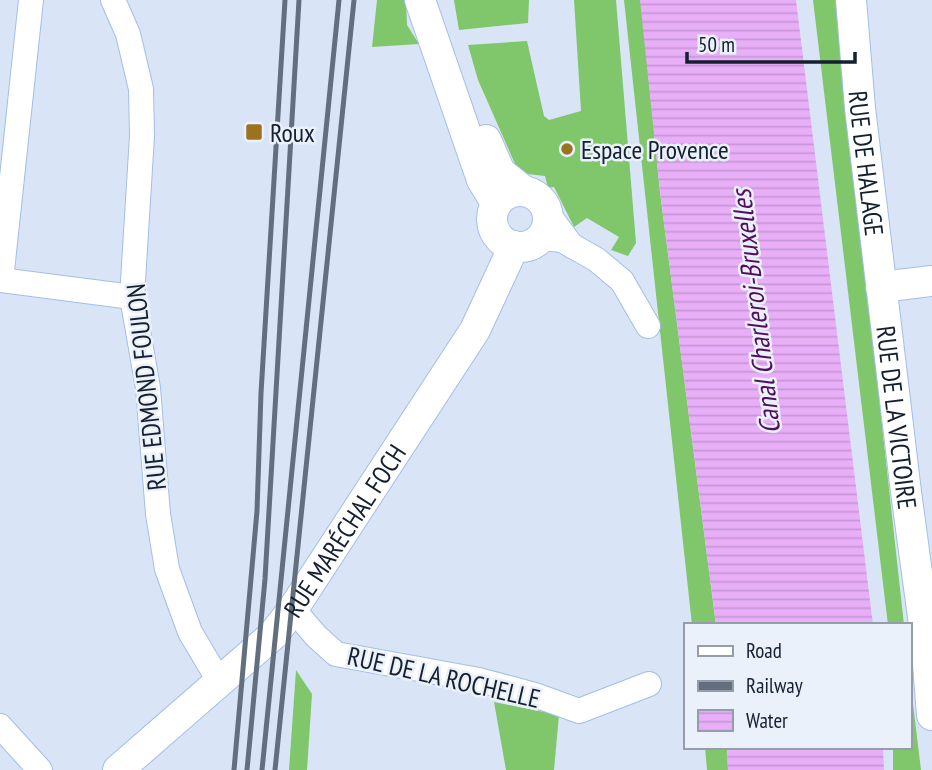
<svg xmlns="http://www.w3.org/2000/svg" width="932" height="770" viewBox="0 0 932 770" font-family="'PT Sans Narrow',sans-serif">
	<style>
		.grass { fill: #80c66b }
		.water { fill: url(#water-rules) }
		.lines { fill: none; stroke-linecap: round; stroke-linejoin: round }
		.minor-casing { stroke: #a2bee9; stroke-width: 26 }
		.tertiary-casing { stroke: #a2bee9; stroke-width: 32 }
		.minor { stroke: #fff; stroke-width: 24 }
		.tertiary { stroke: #fff; stroke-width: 30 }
		.rail { stroke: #636e7f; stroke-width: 5 }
		.poi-dot { fill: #9c7120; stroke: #ebf1fa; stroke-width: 2.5 }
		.labels { text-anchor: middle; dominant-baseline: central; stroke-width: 5; stroke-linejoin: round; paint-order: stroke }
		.poi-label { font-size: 26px; fill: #141f2f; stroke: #ebf1fa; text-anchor: start }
		.street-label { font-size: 26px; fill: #141f2f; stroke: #ebf1fa }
		.water-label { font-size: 28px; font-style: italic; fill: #520f61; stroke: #ebf1fa }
	</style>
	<defs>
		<pattern id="water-rules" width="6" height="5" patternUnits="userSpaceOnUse" patternTransform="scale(1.75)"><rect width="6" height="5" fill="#e8aff8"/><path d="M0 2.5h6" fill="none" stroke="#c696d5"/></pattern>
	</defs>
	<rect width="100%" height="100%" fill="#d9e5f7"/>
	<g class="grass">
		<polygon points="377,0 406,0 407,25 419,44 372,47"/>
		<polygon points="454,0 529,0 528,23 459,30"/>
		<polygon points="574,0 616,0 636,243 628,256 611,250 619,237 587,218 574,227 554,187 548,188 545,176 519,173 478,80 468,45 527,41 544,116 549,120 581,111"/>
		<polygon points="624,0 641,0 660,192 716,625 692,625"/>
		<polygon points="813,0 842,0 841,52 904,625 888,625"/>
		<polygon points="296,670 312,694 307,770 289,770"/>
		<polygon points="909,671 921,770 893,770 893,747 909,747"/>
		<polygon points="494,702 559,715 554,770 506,770"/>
		<polygon points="705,747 727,747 728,770 707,770"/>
	</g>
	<g class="water">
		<polygon points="640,0 796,0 873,625 716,625 660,192"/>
		<polygon points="727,747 883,747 884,770 728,770"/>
	</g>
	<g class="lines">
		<g class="minor-casing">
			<g id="minor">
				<polyline points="113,0 128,34 141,89 142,136 132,297 148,388 158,514 167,569 190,632 219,681"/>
				<polyline points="548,214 572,246"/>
				<polyline points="542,238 562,240 597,260 622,281 648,326"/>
				<polyline points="0,280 132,297"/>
				<polyline points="1,280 31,0"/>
				<polyline points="293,609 316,636 336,654 479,680 535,695 579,711 649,684"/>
				<polyline points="0,726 40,770"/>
			</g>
		</g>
		<g class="tertiary-casing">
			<g id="tertiary">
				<polyline points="420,0 482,180 496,203"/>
				<path id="s1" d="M851,0L860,108L906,492L926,639L932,715"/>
				<polyline points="486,140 500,172 524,191"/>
				<circle cx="520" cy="219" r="28"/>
				<polyline points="881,287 932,281"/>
				<path id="s2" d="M118,770L273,635L293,609L475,330L514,246"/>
			</g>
		</g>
		<use href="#minor" class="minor"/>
		<use href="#tertiary" class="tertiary"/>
		<g class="rail">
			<polyline points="234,770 257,511 261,393 285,0"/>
			<polyline points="247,770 265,579 299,0"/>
			<polyline points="262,770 339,0"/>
			<polyline points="275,770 354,0"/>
		</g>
	</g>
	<g class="poi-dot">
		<rect x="245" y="123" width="18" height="18" rx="3.5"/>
		<circle cx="567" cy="149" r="7"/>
	</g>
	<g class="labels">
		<g class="poi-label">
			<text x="270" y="132">Roux</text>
			<text x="581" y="149">Espace Provence</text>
		</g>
		<g class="street-label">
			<text stroke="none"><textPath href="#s1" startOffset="164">RUE DE HALAGE</textPath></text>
			<text transform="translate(146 387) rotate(-96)">RUE EDMOND FOULON</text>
			<text stroke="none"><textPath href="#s1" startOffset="420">RUE DE LA VICTOIRE</textPath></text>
			<text stroke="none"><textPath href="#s2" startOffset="332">RUE MARÉCHAL FOCH</textPath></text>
			<text transform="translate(444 677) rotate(13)">RUE DE LA ROCHELLE</text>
		</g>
		<g class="water-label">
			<text transform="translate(755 312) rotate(-97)">Canal Charleroi-Bruxelles</text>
		</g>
	</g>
	<rect x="684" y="623" width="228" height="126" fill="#ebf1fa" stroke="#959da9" stroke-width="2"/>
	<rect x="698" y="646" width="35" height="10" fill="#ffffff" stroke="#959da9" stroke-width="2"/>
	<text x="746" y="658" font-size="21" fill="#141f2f">Road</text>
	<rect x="698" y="681" width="35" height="10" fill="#636e7f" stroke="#959da9" stroke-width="2"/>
	<text x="746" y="693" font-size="21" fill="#141f2f">Railway</text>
	<rect x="698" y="710" width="35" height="21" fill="url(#water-rules)" stroke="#959da9" stroke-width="2"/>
	<text x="746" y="728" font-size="21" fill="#141f2f">Water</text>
	<path d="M687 52v10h168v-10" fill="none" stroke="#141f2f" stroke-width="3.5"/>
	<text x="698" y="52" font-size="21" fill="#141f2f" stroke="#ebf1fa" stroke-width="5" paint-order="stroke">50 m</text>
</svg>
